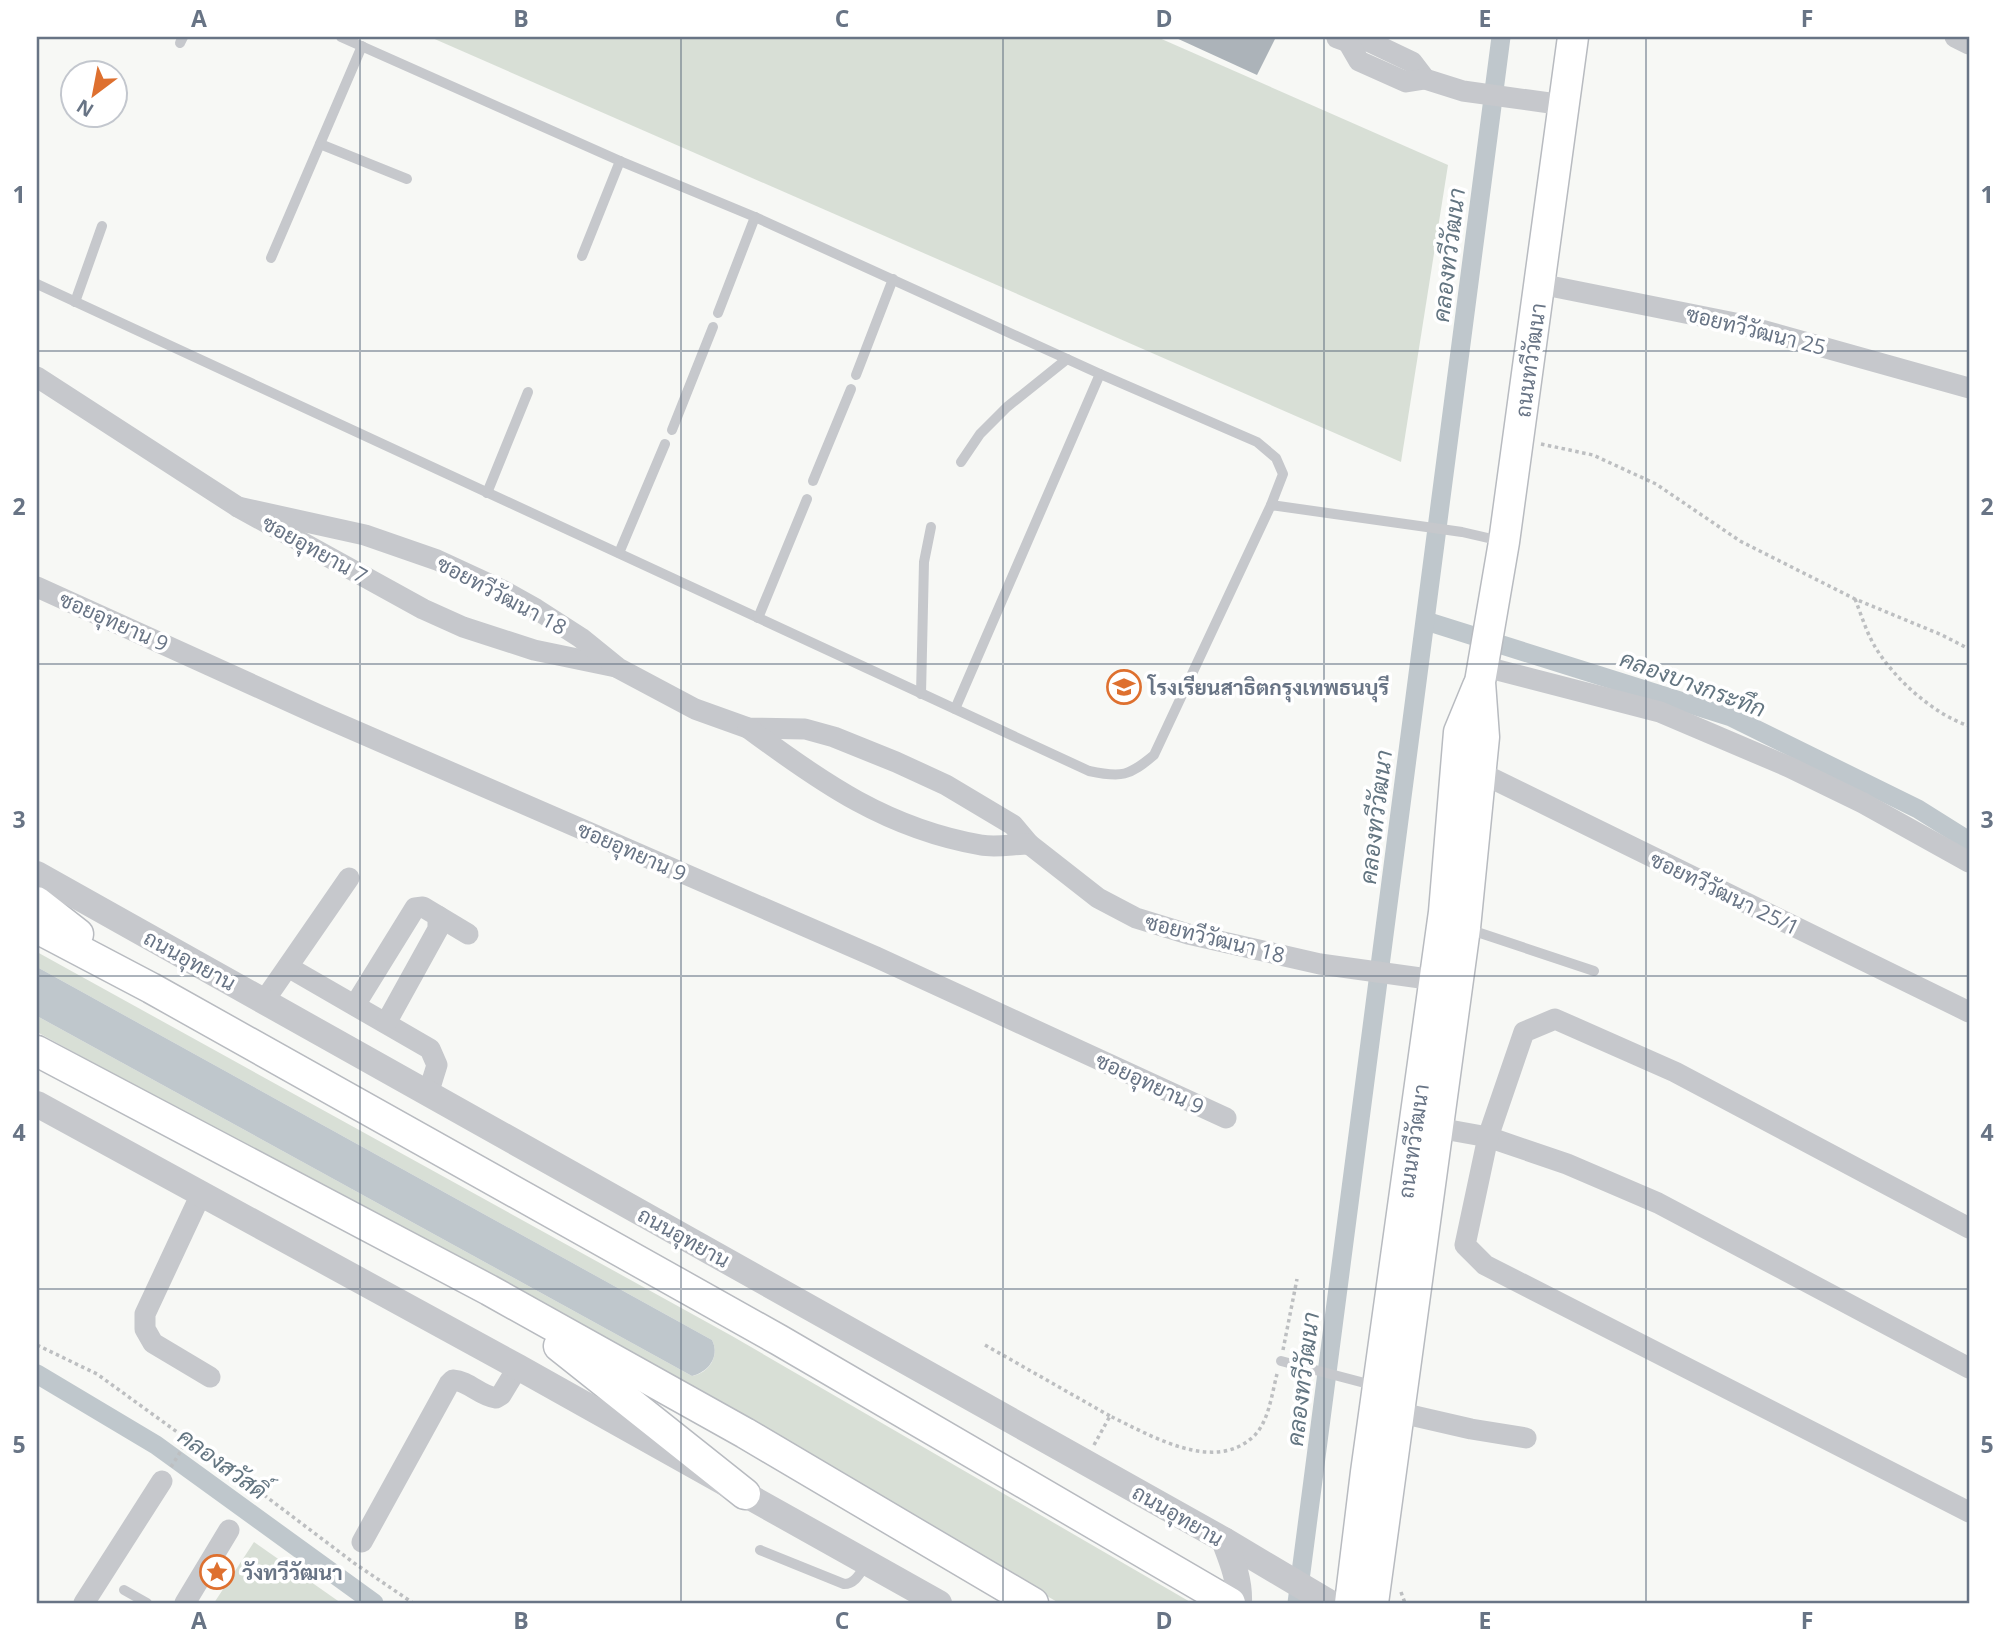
<svg xmlns="http://www.w3.org/2000/svg" width="2006" height="1640" viewBox="0 0 2006 1640" font-family="'Open Sans',Sarabun,sans-serif">
	<style>
		.green { fill: #d8dfd6 }
		.water { fill: #bfc7cc }
		.lines { fill: none; stroke-linecap: round; stroke-linejoin: round }
		.canal { stroke: #bfc7cc; stroke-width: 19 }
		.building { fill: #acb3b9 }
		.secondary-casing { stroke: #b8bbc0; stroke-width: 33 }
		.path { stroke: #bdbfc1; stroke-width: 3.5; stroke-dasharray: 3.5 3.5; stroke-linecap: butt }
		.service { stroke: #c6c8cc; stroke-width: 10 }
		.minor { stroke: #c6c8cc; stroke-width: 21 }
		.tertiary { stroke: #c6c8cc; stroke-width: 26 }
		.secondary { stroke: #fff; stroke-width: 30 }
		.grid { fill: none; stroke: #687485; stroke-width: 2; stroke-opacity: 0.55 }
		.labels { text-anchor: middle; dominant-baseline: central; stroke-width: 7; stroke-linejoin: round; paint-order: stroke }
		.street-label { font-size: 21px; fill: #687485; stroke: #fff }
		.poi-label { font-size: 21px; font-weight: bold; fill: #687485; stroke: #fff; text-anchor: start }
		.water-label { font-size: 23px; font-style: italic; fill: #637581; stroke: #fff }
		.neatline { fill: none; stroke: #687485; stroke-width: 2.5 }
		.grid-label { font-size: 23px; text-anchor: middle; font-weight: bold; fill: #687485 }
	</style>
	<rect width="100%" height="100%" fill="#f7f8f5"/>
	<g class="green">
		<polygon points="430,37 1157,37 1448,165 1401,462"/>
		<path d="M37,952L732,1336L1192,1603H1059L700,1395L37,1032V1016L692,1376C709,1373 720,1356 712,1340L37,967Z"/>
		<polygon points="254,1542 341,1603 214,1603"/>
	</g>
	<path class="water" d="M37,967L712,1340C720,1356 709,1372 692,1376L37,1016Z"/>
	<g class="lines">
		<g class="canal">
			<polyline points="1426,621 1731,717 1918,809 1969,841"/>
			<polyline points="37,1374 156,1445 374,1603"/>
			<polyline points="1297,1603 1501,37"/>
		</g>
	</g>
	<polygon class="building" points="1174,37 1276,37 1257,75"/>
	<g class="lines">
		<g class="secondary-casing">
			<g id="secondary">
				<polyline points="37,902 78,934"/>
				<polyline points="37,928 151,988 779,1340 1230,1603"/>
				<polyline points="37,1051 489,1290 745,1433 1033,1603"/>
				<polyline points="559,1346 745,1494"/>
				<polyline points="1350,1603 1366,1472 1444,912 1459,732 1478,686"/>
				<polyline points="1373,1603 1465,928 1484,737 1480,682 1504,542 1573,37"/>
			</g>
		</g>
		<g class="path">
			<polyline points="1541,444 1593,455 1656,484 1740,541 1855,599 1942,635 1969,649"/>
			<path d="M1855,599C1861,614 1866,631 1874,645C1893,678 1933,714 1969,726"/>
			<polyline points="37,1345 97,1374 260,1492 354,1563 413,1603"/>
			<polyline points="985,1345 1110,1416"/>
			<polyline points="1283,1350 1297,1279"/>
			<path d="M1094,1445L1110,1416C1150,1435 1215,1475 1255,1435C1269,1420 1272,1393 1277,1374"/>
			<polyline points="171,1467 187,1441"/>
			<polyline points="1401,1592 1405,1603"/>
		</g>
		<g class="service">
			<polyline points="341,37 620,161 755,217 1100,374 1257,442 1276,458 1283,474 1271,505"/>
			<polyline points="180,43 183,37"/>
			<polyline points="320,144 407,179"/>
			<polyline points="582,256 620,161"/>
			<polyline points="271,258 362,46"/>
			<path d="M37,284L1089,771C1122,778 1129,776 1154,755L1271,505L1462,532L1501,541"/>
			<polyline points="75,302 102,226"/>
			<polyline points="718,313 755,217"/>
			<polyline points="856,375 893,279"/>
			<polyline points="672,430 713,327"/>
			<polyline points="961,462 980,434 1007,407 1067,359"/>
			<polyline points="813,481 851,389"/>
			<polyline points="487,493 528,392"/>
			<polyline points="619,553 665,444"/>
			<polyline points="758,618 807,499"/>
			<polyline points="921,694 924,562 931,527"/>
			<polyline points="955,709 1100,374"/>
			<polyline points="1468,929 1594,971"/>
			<polyline points="1281,1361 1376,1386"/>
			<path d="M760,1550L844,1584C856,1584 861,1571 867,1563"/>
			<polyline points="124,1590 147,1603"/>
		</g>
		<g class="minor">
			<polyline points="1955,37 1969,44"/>
			<polyline points="1337,38 1348,42 1368,41 1412,62 1425,79"/>
			<polyline points="1348,42 1359,61 1406,82 1425,79 1463,91 1564,105"/>
			<polyline points="1540,284 1740,324 1969,388"/>
			<polyline points="37,377 238,507 423,609 463,627 534,650 616,667"/>
			<polyline points="238,507 365,535 437,560 502,590 536,609 581,638 618,668 695,709 748,728 805,729 834,737 896,762 946,785 1013,825 1029,844 1098,898 1136,918 1188,934 1320,964 1435,980"/>
			<polyline points="37,587 319,715 876,957 1226,1118"/>
			<polyline points="1482,666 1660,712 1789,767 1863,803 1969,862"/>
			<path d="M748,728C822,783 888,829 981,845C996,848 1014,844 1029,844"/>
			<path d="M1481,773C1643,853 1807,932 1969,1012"/>
			<polyline points="438,916 468,934"/>
			<polyline points="288,967 430,1049 437,1065 428,1094"/>
			<polyline points="264,1001 349,878"/>
			<polyline points="355,1005 415,908 423,907 438,916 438,929 386,1023"/>
			<polyline points="1438,1128 1488,1137 1567,1164 1658,1203 1969,1368"/>
			<polyline points="201,1194 145,1314 145,1329 153,1343 210,1377"/>
			<polyline points="1969,1228 1675,1072 1555,1019 1524,1032 1488,1137 1465,1245 1485,1265 1969,1512"/>
			<polyline points="1397,1412 1471,1429 1526,1438"/>
			<path d="M362,1542L449,1384L453,1380C469,1381 480,1396 496,1398L501,1395L518,1367"/>
			<polyline points="84,1603 162,1481"/>
			<polyline points="185,1603 229,1530"/>
		</g>
		<g class="tertiary">
			<polyline points="37,874 1224,1540 1330,1603"/>
			<polyline points="37,1104 518,1367 939,1603"/>
			<path d="M1224,1540C1232,1561 1240,1580 1239,1603"/>
		</g>
		<use href="#secondary" class="secondary"/>
	</g>
	<path class="grid" d="M360,37V1603M681,37V1603M1003,37V1603M1324,37V1603M1646,37V1603M37,351H1969M37,664H1969M37,976H1969M37,1289H1969"/>
	<defs>
		<g id="school-ring" transform="scale(1.75)"><circle r="9.5" fill="#fff" stroke="#de702f" stroke-width="1.5"/><path d="M0-5L7-2L0 1L-7-2ZM-4 1L0 2.5L4 1V4Q0 6-4 4Z" fill="#de702f"/></g>
		<g id="sight-ring" transform="scale(1.75)"><circle r="9.5" fill="#fff" stroke="#de702f" stroke-width="1.5"/><path d="M0-6L1.8-2.2L6-1.7L2.9 1.2L3.7 5.4L0 3.3L-3.7 5.4L-2.9 1.2L-6-1.7L-1.8-2.2Z" fill="#de702f"/></g>
	</defs>
	<g fill-rule="evenodd">
		<use href="#school-ring" x="1124" y="687"/>
		<use href="#sight-ring" x="217" y="1572"/>
	</g>
	<g class="labels">
		<g class="street-label">
			<text transform="translate(1756 330) rotate(14)">ซอยทวีวัฒนา 25</text>
			<text transform="translate(1530 360) rotate(-82)">ถนนทวีวัฒนา</text>
			<text transform="translate(315 549) rotate(29)">ซอยอุทยาน 7</text>
			<text transform="translate(502 595) rotate(28)">ซอยทวีวัฒนา 18</text>
			<text transform="translate(114 621) rotate(24)">ซอยอุทยาน 9</text>
			<text transform="translate(632 851) rotate(24)">ซอยอุทยาน 9</text>
			<text transform="translate(1725 893) rotate(26)">ซอยทวีวัฒนา 25/1</text>
			<text transform="translate(1215 938) rotate(14)">ซอยทวีวัฒนา 18</text>
			<text transform="translate(190 960) rotate(29)">ถนนอุทยาน</text>
			<text transform="translate(1150 1083) rotate(25)">ซอยอุทยาน 9</text>
			<text transform="translate(1413 1141) rotate(-82)">ถนนทวีวัฒนา</text>
			<text transform="translate(684 1237) rotate(29)">ถนนอุทยาน</text>
			<text transform="translate(1178 1515) rotate(30)">ถนนอุทยาน</text>
		</g>
		<g class="poi-label">
			<text x="1148" y="687">โรงเรียนสาธิตกรุงเทพธนบุรี</text>
			<text x="242" y="1572">วังทวีวัฒนา</text>
		</g>
		<g class="water-label">
			<text transform="translate(1448 255) rotate(-83)">คลองทวีวัฒนา</text>
			<text transform="translate(1693 683) rotate(20)">คลองบางกระทึก</text>
			<text transform="translate(1375 817) rotate(-83)">คลองทวีวัฒนา</text>
			<text transform="translate(1302 1379) rotate(-83)">คลองทวีวัฒนา</text>
			<text transform="translate(223 1463) rotate(36)">คลองสวัสดิ์</text>
		</g>
	</g>
	<rect width="2006" height="1640" fill="none" stroke="#ffffff" stroke-width="77"/>
	<g transform="translate(94 94) rotate(212)"><circle r="33" fill="#ffffff" stroke="#c3c7ce" stroke-width="2"/>
	<path d="M0-5L12 26L0 18L-12 26Z" fill="#de702f"/>
	<text y="-10" font-size="19" font-weight="bold" text-anchor="middle" fill="#687485">N</text>
	</g>
	<rect x="38" y="38" width="1930" height="1564" class="neatline"/>
	<g class="grid-label">
		<text x="199" y="27">A</text>
		<text x="521" y="27">B</text>
		<text x="842" y="27">C</text>
		<text x="1164" y="27">D</text>
		<text x="1485" y="27">E</text>
		<text x="1807" y="27">F</text>
		<text x="19" y="203">1</text>
		<text x="1987" y="203">1</text>
		<text x="19" y="515">2</text>
		<text x="1987" y="515">2</text>
		<text x="19" y="828">3</text>
		<text x="1987" y="828">3</text>
		<text x="19" y="1141">4</text>
		<text x="1987" y="1141">4</text>
		<text x="19" y="1453">5</text>
		<text x="1987" y="1453">5</text>
		<text x="199" y="1629">A</text>
		<text x="521" y="1629">B</text>
		<text x="842" y="1629">C</text>
		<text x="1164" y="1629">D</text>
		<text x="1485" y="1629">E</text>
		<text x="1807" y="1629">F</text>
	</g>
</svg>
